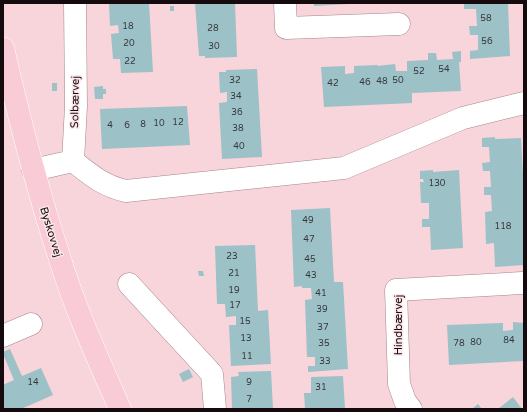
<svg xmlns="http://www.w3.org/2000/svg" width="527" height="412" viewBox="0 0 527 412" font-family="'Varela Round',sans-serif">
	<style>
		.building { fill: #9cc1c7 }
		.lines { fill: none; stroke-linecap: round; stroke-linejoin: round }
		.minor-casing { stroke: #a5858b; stroke-width: 23 }
		.major-casing { stroke: #fff; stroke-width: 23 }
		.minor { stroke: #fff; stroke-width: 22 }
		.major { stroke: #f9cbd6; stroke-width: 22 }
		.labels { text-anchor: middle; dominant-baseline: central; stroke-width: 3; stroke-linejoin: round; paint-order: stroke }
		.number-label { font-size: 9px; fill: #37383c }
		.street-label { font-size: 11px; fill: #150a0d; stroke: #fce6ea }
	</style>
	<rect width="100%" height="100%" fill="#f8d4db"/>
	<g class="building">
		<polygon points="109,3 149,3 153,72 121,73 120,59 113,59 111,34 119,33 118,25 110,26"/>
		<polygon points="195,3 235,3 237,57 205,58 205,56 199,56"/>
		<polygon points="314,3 349,3 349,4 314,6"/>
		<polygon points="464,3 508,3 510,56 470,59 470,51 478,50 478,35 470,35 469,26 477,26 476,9 464,9"/>
		<rect x="170" y="6" width="4" height="5"/>
		<polygon points="461,51 461,62 459,62 461,91 412,93 412,103 324,107 321,67 345,66 345,74 354,73 354,66 378,65 377,66 395,64 396,71 407,71 407,61 428,60 428,53 436,53 437,60 453,59 452,52"/>
		<polygon points="257,69 262,157 222,159 219,103 227,102 227,92 220,93 219,72 226,72 226,70"/>
		<rect x="52" y="83" width="5" height="8"/>
		<polygon points="103,86 103,89 106,89 106,94 103,94 103,99 95,99 94,87"/>
		<polygon points="187,106 190,145 102,149 100,109"/>
		<polygon points="495,137 495,139 521,138 524,193 524,265 495,267 494,243 486,244 485,212 492,211 491,195 484,195 484,187 491,187 490,171 483,171 482,163 490,162 489,147 482,147 482,138"/>
		<polygon points="433,170 433,172 459,170 463,248 431,250 430,227 422,227 422,219 429,219 429,203 421,203 420,182 424,182 423,179 420,179 420,171"/>
		<polygon points="330,208 334,282 343,282 348,369 308,372 308,366 315,366 315,357 307,357 305,300 312,299 311,288 302,288 302,286 294,287 291,210"/>
		<polygon points="255,245 258,311 268,310 271,364 231,366 229,325 236,325 236,316 226,317 225,304 217,304 215,246"/>
		<polygon points="198,271 203,271 204,276 199,276"/>
		<polygon points="513,322 524,323 524,361 449,365 447,325 503,323 503,331 513,330"/>
		<polygon points="10,349 22,376 41,368 53,395 21,409 3,409 3,385 14,380 3,354 3,352"/>
		<polygon points="189,369 193,377 183,382 179,374"/>
		<polygon points="271,371 273,409 232,409 231,377 239,376 238,372"/>
		<polygon points="343,376 345,409 305,409 304,393 311,393 311,377"/>
		<polygon points="513,397 522,409 498,409"/>
		<polygon points="478,404 482,409 472,409"/>
	</g>
	<g class="lines">
		<g class="minor-casing">
			<g id="minor">
				<polyline points="285,3 286,28 399,24"/>
				<path d="M73,161C91,175 103,186 126,191L344,168L463,118L524,103"/>
				<polyline points="33,170 73,161 76,106 75,3"/>
				<polyline points="129,284 212,374 215,409"/>
				<polyline points="3,336 31,324"/>
				<polyline points="411,409 405,401 399,384 396,290 522,283"/>
			</g>
		</g>
		<g class="major-casing">
			<path id="major" d="M3,48C19,118 37,188 59,256C75,309 98,359 120,409"/>
		</g>
		<use href="#minor" class="minor"/>
		<use href="#major" class="major"/>
	</g>
	<g class="labels">
		<g class="number-label">
			<text x="486" y="18">58</text>
			<text x="128" y="26">18</text>
			<text x="213" y="28">28</text>
			<text x="487" y="41">56</text>
			<text x="129" y="43">20</text>
			<text x="214" y="46">30</text>
			<text x="130" y="61">22</text>
			<text x="444" y="69">54</text>
			<text x="419" y="71">52</text>
			<text x="235" y="80">32</text>
			<text x="398" y="80">50</text>
			<text x="382" y="81">48</text>
			<text x="365" y="82">46</text>
			<text x="333" y="83">42</text>
			<text x="236" y="96">34</text>
			<text x="237" y="112">36</text>
			<text x="178" y="122">12</text>
			<text x="159" y="123">10</text>
			<text x="143" y="124">8</text>
			<text x="110" y="125">4</text>
			<text x="127" y="125">6</text>
			<text x="238" y="128">38</text>
			<text x="239" y="146">40</text>
			<text x="437" y="183">130</text>
			<text x="308" y="220">49</text>
			<text x="503" y="226">118</text>
			<text x="309" y="239">47</text>
			<text x="232" y="256">23</text>
			<text x="310" y="259">45</text>
			<text x="234" y="273">21</text>
			<text x="311" y="275">43</text>
			<text x="234" y="290">19</text>
			<text x="321" y="293">41</text>
			<text x="235" y="305">17</text>
			<text x="322" y="309">39</text>
			<text x="245" y="321">15</text>
			<text x="323" y="327">37</text>
			<text x="246" y="338">13</text>
			<text x="509" y="340">84</text>
			<text x="476" y="342">80</text>
			<text x="324" y="343">35</text>
			<text x="459" y="343">78</text>
			<text x="247" y="356">11</text>
			<text x="325" y="361">33</text>
			<text x="33" y="382">14</text>
			<text x="249" y="382">9</text>
			<text x="321" y="387">31</text>
			<text x="249" y="399">7</text>
		</g>
		<g class="street-label">
			<text transform="translate(75 102) rotate(-89)">Solbærvej</text>
			<text transform="translate(51 232) rotate(73)">Byskovvej</text>
			<text transform="translate(398 325) rotate(-90)">Hindbærvej</text>
		</g>
	</g>
	<rect width="527" height="412" fill="none" stroke="#150a0d" stroke-width="8"/>
</svg>
